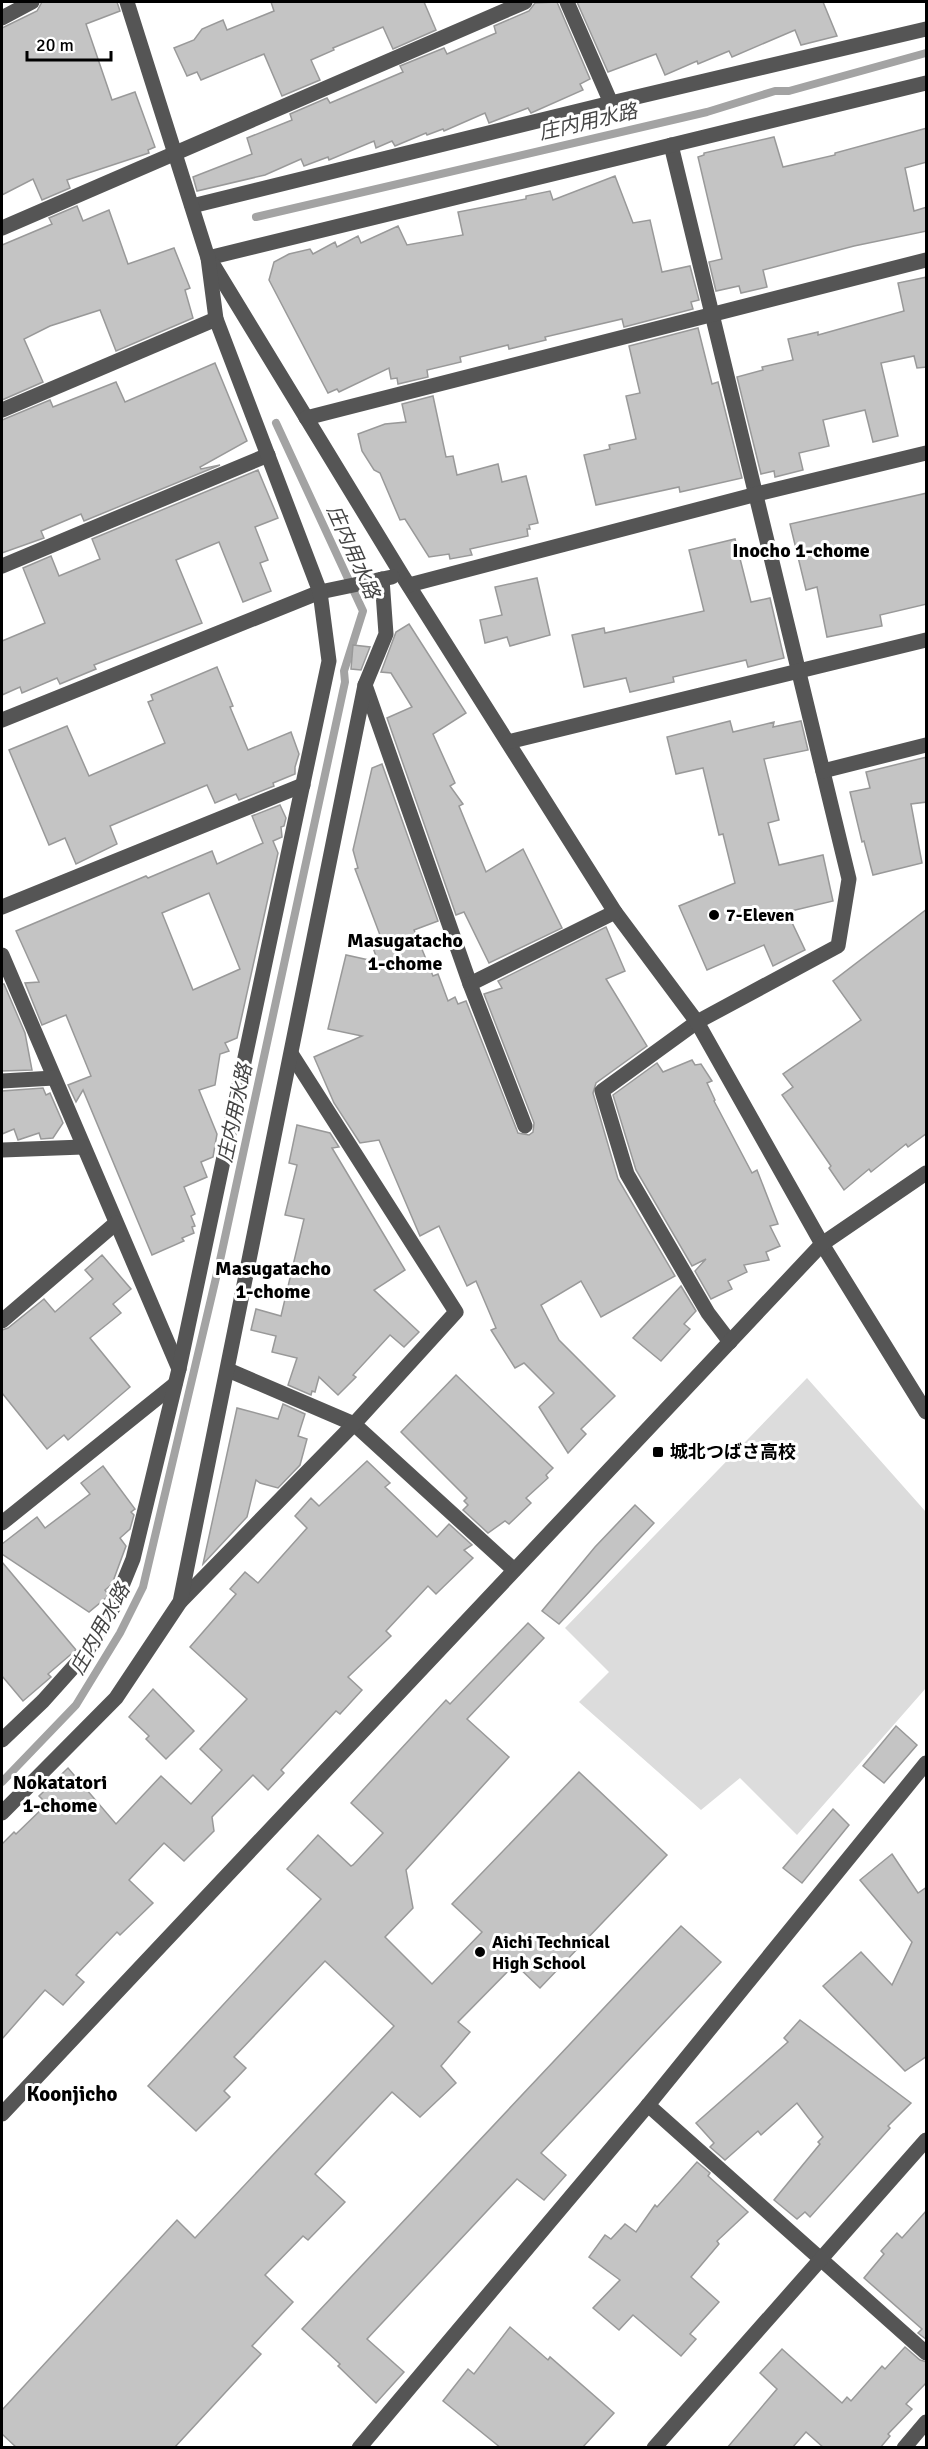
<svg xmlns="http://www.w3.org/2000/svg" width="928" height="2449" viewBox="0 0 928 2449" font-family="Signika,'Noto Sans JP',sans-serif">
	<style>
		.green { fill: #dcdcdc }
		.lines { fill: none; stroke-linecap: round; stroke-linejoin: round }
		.stream { stroke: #a3a3a3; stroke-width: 8 }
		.building { fill: #c4c4c4; stroke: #999; stroke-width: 1.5; fill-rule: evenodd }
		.minor { stroke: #555; stroke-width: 15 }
		.poi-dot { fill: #000; stroke: #fff; stroke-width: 2 }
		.labels { text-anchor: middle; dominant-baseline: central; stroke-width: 6; stroke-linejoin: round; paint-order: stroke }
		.poi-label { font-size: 18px; font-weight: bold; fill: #000; stroke: #fff; text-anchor: start }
		.water-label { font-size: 20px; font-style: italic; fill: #444; stroke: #fff }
		.neighbourhood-label { font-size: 20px; font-weight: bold; fill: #000; stroke: #fff }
		.quarter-label { font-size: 21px; font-weight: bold; fill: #000; stroke: #fff }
	</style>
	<rect width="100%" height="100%" fill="#fff"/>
	<polygon class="green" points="807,1378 926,1512 926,1688 797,1835 740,1778 701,1810 579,1702 609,1672 565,1628"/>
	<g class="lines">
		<g class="stream">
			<polyline points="256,217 707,112 775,91 789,91 926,53"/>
			<polyline points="2,1782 76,1705 120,1633 143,1587 219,1265 345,682 344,671 363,611 276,423"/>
		</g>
	</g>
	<g class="building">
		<polygon points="42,2 117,2 120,11 86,24 112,100 135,92 155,147 148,150 149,153 67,180 70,188 42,200 33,179 2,195 2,28 37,11"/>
		<polygon points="271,2 424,2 436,30 393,49 383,27 333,48 334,50 311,60 320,80 282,96 264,54 201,80 197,72 187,76 174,48 194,40 202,29 223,20 227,30 274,11"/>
		<polygon points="577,2 823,2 837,36 801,45 795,30 732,57 729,51 698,64 697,61 665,75 656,54 608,72"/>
		<polygon points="535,3 557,2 590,79 580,84 583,90 531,113 528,108 489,123 485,113 444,131 443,129 427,135 426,133 395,146 392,141 376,148 374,141 329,160 328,157 304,166 301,159 265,175 197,191 193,177 252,154 247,138 292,120 290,114 327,98 330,103 403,72 400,66 444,48 447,54 496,33 494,26 529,11"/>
		<polygon points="927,128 927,162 905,168 914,211 927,207 927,231 854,246 763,270 767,287 741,293 739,286 716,291 709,262 722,259 698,157 704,155 704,153 774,137 783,167 835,155 835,153"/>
		<polygon points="615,176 633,223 650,220 662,272 690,266 699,300 691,302 693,309 624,327 622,319 545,337 546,340 509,349 508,345 460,357 461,362 427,370 428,377 398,384 397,378 391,379 389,368 339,392 337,389 328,393 269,280 274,262 289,254 310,249 313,254 335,242 337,247 358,236 361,243 398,226 407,245 463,235 458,212 526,199 526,196 550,191 553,200"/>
		<polygon points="77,206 83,221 109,210 128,264 174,248 190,288 185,290 193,318 116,351 100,310 50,326 24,339 43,382 2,400 2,245 52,224 49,218"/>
		<polygon points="927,277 927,367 917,368 914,356 881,363 898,436 873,442 865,410 823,420 829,446 799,453 803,470 775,477 774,471 761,474 737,377 763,370 762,367 793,360 788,339 818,332 818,335 904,311 898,283"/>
		<polygon points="698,328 712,384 718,382 742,478 680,492 679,487 596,505 584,455 610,449 609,445 636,439 626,396 640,393 629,346"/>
		<polygon points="215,363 247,441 200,467 201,469 220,465 84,521 81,514 41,531 44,538 2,553 2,420 50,400 53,407 116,382 125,402"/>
		<polygon points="433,396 446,457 453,456 457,475 498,464 502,482 526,476 538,523 529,525 530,529 527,529 528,536 470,549 472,555 450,559 449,554 429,557 405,519 400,520 380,473 374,470 362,451 358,434 385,424 406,422 402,404"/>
		<polygon points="258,470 278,518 255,527 268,560 260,563 271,591 243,602 219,542 176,560 202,623 94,665 96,669 60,684 57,678 22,693 20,687 2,695 2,641 45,623 23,568 51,556 59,576 100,559 92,539"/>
		<polygon points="927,493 927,604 880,615 882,626 827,637 817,587 806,590 790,524"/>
		<polygon points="735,539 751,602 770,598 784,658 748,667 746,660 673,677 674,682 630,692 626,678 584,687 572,635 604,628 605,633 704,611 689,550"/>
		<polygon points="537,578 550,635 510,646 507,637 485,643 480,620 502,615 495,587"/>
		<polygon points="409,624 466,713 433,734 455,783 450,786 463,804 459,806 486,872 523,849 562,928 489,963 464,912 456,915 387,718 412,707 391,673 381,672 396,632"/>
		<polygon points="353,645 370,647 361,670 351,669"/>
		<polygon points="217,667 233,706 230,707 248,750 291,732 299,754 295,767 295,774 273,783 274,786 239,800 236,794 215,803 207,785 110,826 117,844 76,864 65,838 49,845 9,750 67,726 89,776 165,743 148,702 153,700 151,695"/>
		<polygon points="730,721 733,732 774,722 773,727 801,721 808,750 764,759 779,820 768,823 779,865 823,855 833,901 787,912 805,950 773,966 764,945 707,970 679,906 735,883 723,834 719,835 703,768 676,774 667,737"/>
		<polygon points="927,757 927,802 911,804 922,863 873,875 864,841 862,842 850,792 870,788 866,772"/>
		<polygon points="382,764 438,921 414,930 433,976 438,974 448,1001 455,997 458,1004 466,1001 518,1133 529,1135 533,1132 534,1123 484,994 502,988 498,981 606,927 625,971 606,979 647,1046 596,1083 593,1093 618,1179 675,1276 601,1317 581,1281 541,1305 559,1340 615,1396 581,1429 586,1434 568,1453 539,1407 554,1393 524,1363 515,1368 491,1330 496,1328 476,1281 467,1286 439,1226 420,1236 379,1140 360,1143 334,1103 314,1057 362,1036 328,1029 346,955 378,962 370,939 380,935 355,869 358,868 353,850 372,768"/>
		<path d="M280,805L286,818L284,826L281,827L282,837L273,841L278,853L237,1038L225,1043L229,1051L220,1054L215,1085L199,1090L217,1134L213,1157L201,1162L207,1177L184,1187L195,1214L191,1216L195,1226L192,1227L194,1233L182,1238L184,1241L152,1255L83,1090L76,1102L68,1085L91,1076L66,1015L42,1025L25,983L39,982L16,931L146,876L148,878L212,851L217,864L263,843L252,816ZM209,893L240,969L193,990L162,913Z"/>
		<polygon points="927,909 927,1133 908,1147 906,1144 871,1172 869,1169 844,1190 829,1168 831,1166 782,1095 793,1087 783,1074 861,1020 833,981"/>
		<polygon points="2,984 4,984 25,1033 32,1070 2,1071"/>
		<polygon points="692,1060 695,1065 701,1064 712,1081 707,1083 715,1100 714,1101 752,1173 757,1170 778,1224 770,1226 780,1246 766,1252 769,1260 744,1265 747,1272 728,1281 732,1289 711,1299 695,1271 706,1259 692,1266 636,1170 613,1095 657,1063 663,1072"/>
		<polygon points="43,1088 46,1095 50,1093 63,1123 53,1138 41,1139 39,1133 18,1140 14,1129 2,1134 2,1091"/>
		<polygon points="297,1125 330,1133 339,1147 332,1148 405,1270 374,1290 419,1332 404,1347 390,1335 353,1375 356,1377 338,1395 319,1377 315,1392 312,1391 311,1395 288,1385 297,1358 272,1352 276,1336 251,1330 256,1309 281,1316 304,1219 285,1215 297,1165 289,1163"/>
		<polygon points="102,1255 131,1289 113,1304 121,1313 90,1338 130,1387 68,1440 64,1435 47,1449 2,1393 2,1330 8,1328 44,1299 55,1312 93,1279 85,1270"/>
		<polygon points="681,1286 696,1311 684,1324 690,1329 661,1361 633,1338"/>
		<polygon points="456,1375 553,1468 546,1475 548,1478 526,1498 531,1503 509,1524 505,1521 488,1533 463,1510 468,1505 464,1501 467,1498 401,1432"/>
		<polygon points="283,1404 305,1414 298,1436 307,1439 300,1465 278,1488 260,1483 256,1480 247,1517 203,1564 237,1408 278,1419"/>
		<polygon points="367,1461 390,1483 385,1487 437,1537 449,1524 472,1545 464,1550 473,1558 436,1594 428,1586 386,1631 391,1636 348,1677 362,1690 340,1714 336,1711 281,1770 284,1773 268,1790 253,1775 212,1817 214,1831 184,1861 164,1843 129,1880 153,1903 120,1935 117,1932 76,1975 84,1982 63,2005 45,1990 2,2039 2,1844 14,1832 16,1834 47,1804 39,1796 68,1768 116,1824 161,1776 191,1804 222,1770 200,1749 247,1699 190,1647 236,1594 230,1589 245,1572 258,1583 307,1528 295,1516 311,1498 319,1506"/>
		<polygon points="103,1466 135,1509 131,1512 134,1515 130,1529 120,1538 126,1546 112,1584 105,1590 108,1594 107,1597 89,1612 2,1554 2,1544 37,1517 45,1528 90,1494 81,1483"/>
		<polygon points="635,1505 654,1523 559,1624 542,1611 595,1547"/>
		<polygon points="2,1562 76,1650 48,1674 51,1677 23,1701 2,1676"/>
		<polygon points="528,1623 544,1638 467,1719 509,1757 406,1870 413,1908 385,1937 432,1984 482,1932 452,1904 579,1772 667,1855 540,1988 515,1964 458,2022 470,2032 441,2066 456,2083 420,2117 392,2092 315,2174 345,2202 308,2240 303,2236 265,2275 293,2302 252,2346 261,2354 174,2448 17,2448 2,2434 2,2410 177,2220 195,2238 394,2026 325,1961 234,2057 246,2068 224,2091 230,2097 196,2131 148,2086 321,1899 287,1869 318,1835 351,1866 353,1865 383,1833 351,1803 446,1700 450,1704"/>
		<polygon points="153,1689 194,1731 166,1759 146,1739 149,1736 129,1717"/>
		<polygon points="896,1726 917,1745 884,1783 863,1766"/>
		<polygon points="833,1809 849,1825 802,1883 783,1868"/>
		<polygon points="892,1854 918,1893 927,1887 927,2056 905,2071 823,1986 861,1952 892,1985 912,1942 860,1880"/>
		<polygon points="681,1926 721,1962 541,2153 566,2175 544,2200 517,2179 367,2339 404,2372 376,2403 338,2366 340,2364 302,2329"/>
		<polygon points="800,2020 911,2103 888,2126 890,2128 810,2217 805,2212 797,2219 774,2200 820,2144 818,2142 823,2137 797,2103 761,2135 758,2131 725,2160 710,2147 714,2143 696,2123 788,2042 784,2038"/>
		<polygon points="697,2162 710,2173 708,2176 748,2212 717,2241 719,2244 691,2277 719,2302 690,2334 696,2339 681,2356 633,2315 619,2330 593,2308 620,2280 589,2257 605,2235 611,2239 625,2224 636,2232 655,2205 657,2207"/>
		<polygon points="927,2210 927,2340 918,2333 922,2329 864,2278 884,2254 881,2251 897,2233 902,2238"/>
		<polygon points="510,2327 548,2360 550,2357 614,2413 582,2448 501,2448 443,2401 468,2369 474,2374"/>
		<polygon points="905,2347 920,2360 927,2362 927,2382 906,2404 912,2409 888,2434 890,2436 880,2448 824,2448 806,2432 792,2448 727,2448 777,2389 760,2373 782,2349 842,2403 847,2397 851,2401 882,2366 885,2369"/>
	</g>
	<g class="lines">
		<g class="minor">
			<polyline points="567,2 611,103"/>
			<polyline points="2,18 32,2"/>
			<polyline points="671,145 849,879 838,946 697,1022 602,1091 627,1174 708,1313 730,1342"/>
			<polyline points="192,206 611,103 926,29"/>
			<polyline points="2,228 525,2"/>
			<polyline points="208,258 926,83"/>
			<polyline points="212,263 402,575 615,912 697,1022 822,1244 926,1412"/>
			<polyline points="2,410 216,319"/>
			<polyline points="306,418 926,260"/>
			<polyline points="2,566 268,455"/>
			<polyline points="409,585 757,494 926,453"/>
			<polyline points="365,685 470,984 525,1126"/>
			<polyline points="2,720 320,592 392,577"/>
			<polyline points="508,742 926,640"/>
			<polyline points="823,771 926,745"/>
			<polyline points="2,907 303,785"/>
			<polyline points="2,955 179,1369"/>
			<polyline points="470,984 615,912"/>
			<polyline points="2,1081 54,1078"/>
			<polyline points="2,1150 83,1147"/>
			<polyline points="2,1321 116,1223"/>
			<polyline points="228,1370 354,1424 514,1570"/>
			<polyline points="2,1523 175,1384"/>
			<polyline points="181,1601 354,1424 456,1312 292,1055"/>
			<polyline points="2,1740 43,1701 86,1653 113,1608 133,1559 179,1369 329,661 320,592 216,319 208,258 127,2"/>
			<polyline points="2,1813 116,1698 180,1602 365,685 386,634 382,579"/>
			<polyline points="648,2105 926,2353"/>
			<polyline points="2,2114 822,1244 926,1173"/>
			<polyline points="359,2448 648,2105 926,1763"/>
			<polyline points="654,2448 926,2140"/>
			<polyline points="904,2448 926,2422"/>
		</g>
	</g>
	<g class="poi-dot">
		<circle cx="714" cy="915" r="6"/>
		<rect x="652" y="1446" width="12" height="12" rx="3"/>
		<circle cx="480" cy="1952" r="6"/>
	</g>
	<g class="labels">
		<g class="poi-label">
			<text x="726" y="915">7-Eleven</text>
			<text x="670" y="1452">城北つばさ高校</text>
			<text x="492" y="1942">Aichi Technical<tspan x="492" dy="21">High School</tspan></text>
		</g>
		<g class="water-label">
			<text transform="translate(588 122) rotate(-13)">庄内用水路</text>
			<text transform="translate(353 552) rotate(66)">庄内用水路</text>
			<text transform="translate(235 1113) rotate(-78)">庄内用水路</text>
			<text transform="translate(100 1629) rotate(-61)">庄内用水路</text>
		</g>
		<g class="neighbourhood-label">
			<text x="801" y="550">Inocho 1-chome</text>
			<text x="405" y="940">Masugatacho<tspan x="405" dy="23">1-chome</tspan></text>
			<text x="273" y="1268">Masugatacho<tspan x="273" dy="23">1-chome</tspan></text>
			<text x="60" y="1782">Nokatatori<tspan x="60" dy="23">1-chome</tspan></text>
		</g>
		<g class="quarter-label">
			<text x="72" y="2094">Koonjicho</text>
		</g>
	</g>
	<rect width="928" height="2449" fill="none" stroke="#000000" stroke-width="6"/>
	<path d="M27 51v9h84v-9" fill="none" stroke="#000000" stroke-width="3"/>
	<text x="36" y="51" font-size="18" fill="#000000" stroke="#ffffff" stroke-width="4.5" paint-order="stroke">20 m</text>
</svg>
